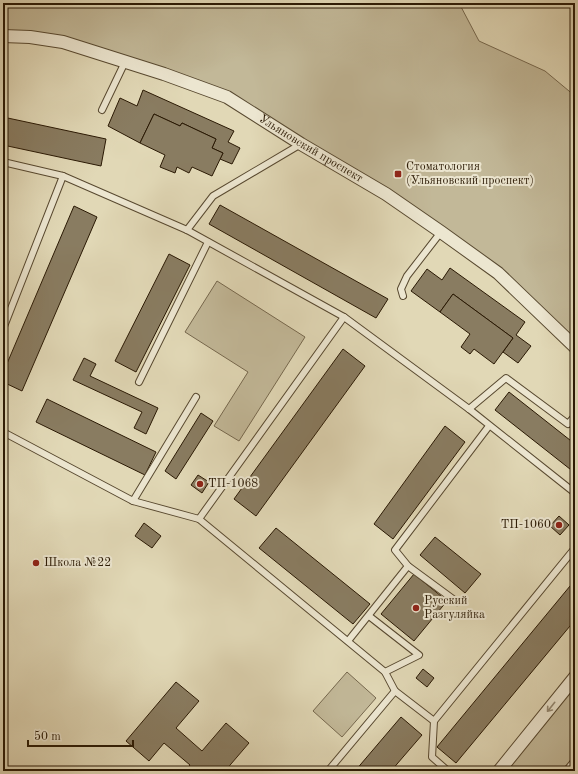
<svg xmlns="http://www.w3.org/2000/svg" width="578" height="774" viewBox="0 0 578 774" font-family="'Old Standard TT',serif">
	<style>
		.green { fill: #c2b898; stroke: #76684e }
		.building { fill: #897c61; stroke: #2a1904 }
		.lines { fill: none; stroke-linecap: round; stroke-linejoin: round }
		.lane-casing { stroke: #584930; stroke-width: 8 }
		.street-casing { stroke: #584930; stroke-width: 14 }
		.lane { stroke: #ece6d0; stroke-width: 6 }
		.street { stroke: #ece6d0; stroke-width: 12 }
		.oneway { stroke: #958a74 }
		.poi-dot { fill: #8f2418; stroke: #ece6d0; stroke-width: 1.5 }
		.labels { text-anchor: middle; dominant-baseline: central; stroke-width: 4; stroke-linejoin: round; paint-order: stroke }
		.street-label { font-size: 12px; fill: #2a1904; stroke: #ece6d0 }
		.poi-label { font-size: 12px; fill: #2a1904; stroke: #ece6d0; text-anchor: start }
	</style>
	<rect width="100%" height="100%" fill="#e1d8b6"/>
	<filter id="stains"><feTurbulence type="fractalNoise" baseFrequency=".005" numOctaves="4"/><feColorMatrix values="0 0 0 0 .2 0 0 0 0 .09 0 0 0 0 .02 0 0 0 .5 -.17"/></filter>
	<radialGradient id="worn" r=".72"><stop offset=".6" stop-color="#630" stop-opacity="0"/><stop offset="1" stop-color="#630" stop-opacity=".3"/></radialGradient>
	<g class="green">
		<polygon points="3,3 459,3 479,41 545,71 575,96 575,347 498,273 227,97 63,42 3,36"/>
		<polygon points="217,281 305,337 239,441 214,426 248,372 185,332"/>
		<polygon points="347,672 376,698 342,737 313,711"/>
		<polygon points="575,677 575,765 570,771 499,771"/>
	</g>
	<g class="building">
		<polygon points="143,90 234,131 228,142 240,148 232,164 220,159 223,153 212,148 216,139 182,123 180,126 154,114 140,143 108,126 120,98 137,106"/>
		<polygon points="154,114 180,126 182,123 216,139 212,148 223,153 212,176 192,167 189,173 177,167 175,173 160,167 165,155 140,143"/>
		<polygon points="3,117 106,139 101,166 3,145"/>
		<polygon points="220,205 388,299 376,318 209,224"/>
		<polygon points="74,206 97,217 22,391 3,382 3,373"/>
		<polygon points="169,254 190,265 136,372 115,361"/>
		<polygon points="450,268 525,322 516,335 531,346 518,363 503,352 513,338 453,294 440,312 411,291 427,269 442,280"/>
		<polygon points="453,294 513,338 494,364 474,349 470,354 461,347 470,334 440,312"/>
		<polygon points="343,349 365,366 256,516 234,499"/>
		<polygon points="84,358 96,364 90,376 158,408 146,434 134,428 142,412 73,380"/>
		<polygon points="509,392 575,444 575,473 495,410"/>
		<polygon points="47,399 156,452 145,475 36,422"/>
		<polygon points="201,413 213,421 176,479 165,471"/>
		<polygon points="445,426 465,442 393,539 374,524"/>
		<polygon points="198,475 209,482 202,493 191,485"/>
		<polygon points="559,516 569,525 560,535 550,526"/>
		<polygon points="144,523 161,536 152,548 135,536"/>
		<polygon points="276,528 370,604 353,624 259,548"/>
		<polygon points="435,537 481,574 465,593 420,555"/>
		<polygon points="414,574 447,601 414,641 381,614"/>
		<polygon points="575,580 575,620 456,763 437,747"/>
		<polygon points="423,669 434,678 427,687 416,678"/>
		<polygon points="176,682 199,701 176,728 202,751 226,723 249,743 225,771 185,771 190,765 164,743 149,761 126,741"/>
		<polygon points="401,717 422,735 391,771 355,771"/>
	</g>
	<g class="lines">
		<g class="lane-casing">
			<g id="lane">
				<polyline points="102,110 125,62"/>
				<polyline points="3,162 63,176 187,230 344,317 469,409 575,493"/>
				<polyline points="187,230 213,196 301,144"/>
				<polyline points="403,296 401,289 407,276 441,232"/>
				<polyline points="3,329 63,176"/>
				<polyline points="139,382 208,242"/>
				<polyline points="469,409 506,378 568,424 575,416"/>
				<polyline points="3,432 133,501 196,397"/>
				<polyline points="133,501 199,519 385,672 395,691"/>
				<polyline points="199,519 344,317"/>
				<polyline points="457,602 408,566 395,550 489,426"/>
				<polyline points="369,616 419,655 385,672"/>
				<polyline points="348,641 408,566"/>
				<polyline points="328,771 395,691 434,721"/>
				<polyline points="448,771 432,757 434,721 575,548"/>
			</g>
		</g>
		<g class="street-casing">
			<g id="street">
				<path id="s1" d="M3,36L30,37L63,42L164,74L227,97L301,144L386,194L441,232L498,273L575,347"/>
				<polyline points="499,771 575,677"/>
				<polyline points="570,771 575,765"/>
			</g>
		</g>
		<use href="#lane" class="lane"/>
		<use href="#street" class="street"/>
	</g>
	<defs><path id="oneway-shaft" d="M-6 0H5M1.5-3L5.5 0L1.5 3" fill="none" stroke-width="1.6" stroke-linecap="round" stroke-linejoin="round"/></defs>
	<use class="oneway" href="#oneway-shaft" transform="translate(551 707) rotate(129)"/>
	<g class="poi-dot">
		<rect x="394" y="170" width="8" height="8" rx="2"/>
		<circle cx="200" cy="484" r="4"/>
		<circle cx="559" cy="525" r="4"/>
		<circle cx="36" cy="563" r="4"/>
		<circle cx="416" cy="608" r="4"/>
	</g>
	<g class="labels">
		<g class="street-label">
			<text stroke="none"><textPath href="#s1" startOffset="332">Ульяновский проспект</textPath></text>
		</g>
		<g class="poi-label">
			<text x="406" y="167">Стоматология<tspan x="406" dy="14">(Ульяновский проспект)</tspan></text>
			<text x="208" y="484">ТП-1068</text>
			<text x="551" y="525" text-anchor="end">ТП-1060</text>
			<text x="44" y="563">Школа №22</text>
			<text x="424" y="601">Русский<tspan x="424" dy="14">Разгуляйка</tspan></text>
		</g>
	</g>
	<rect width="578" height="774" fill="none" stroke="#e1d8b6" stroke-width="16"/>
	<rect x="4" y="4" width="570" height="766" fill="none" stroke="#2a1904" stroke-width="2"/>
	<rect x="8" y="8" width="562" height="758" fill="none" stroke="#2a1904"/>
	<path d="M28 740v6h105v-6" fill="none" stroke="#2a1904" stroke-width="2"/>
	<text x="34" y="740" font-size="12" fill="#2a1904" stroke="#ece6d0" stroke-width="3" paint-order="stroke">50 m</text>
	<rect width="100%" height="100%" filter="url(#stains)"/>
	<rect width="100%" height="100%" fill="url(#worn)"/>
</svg>
